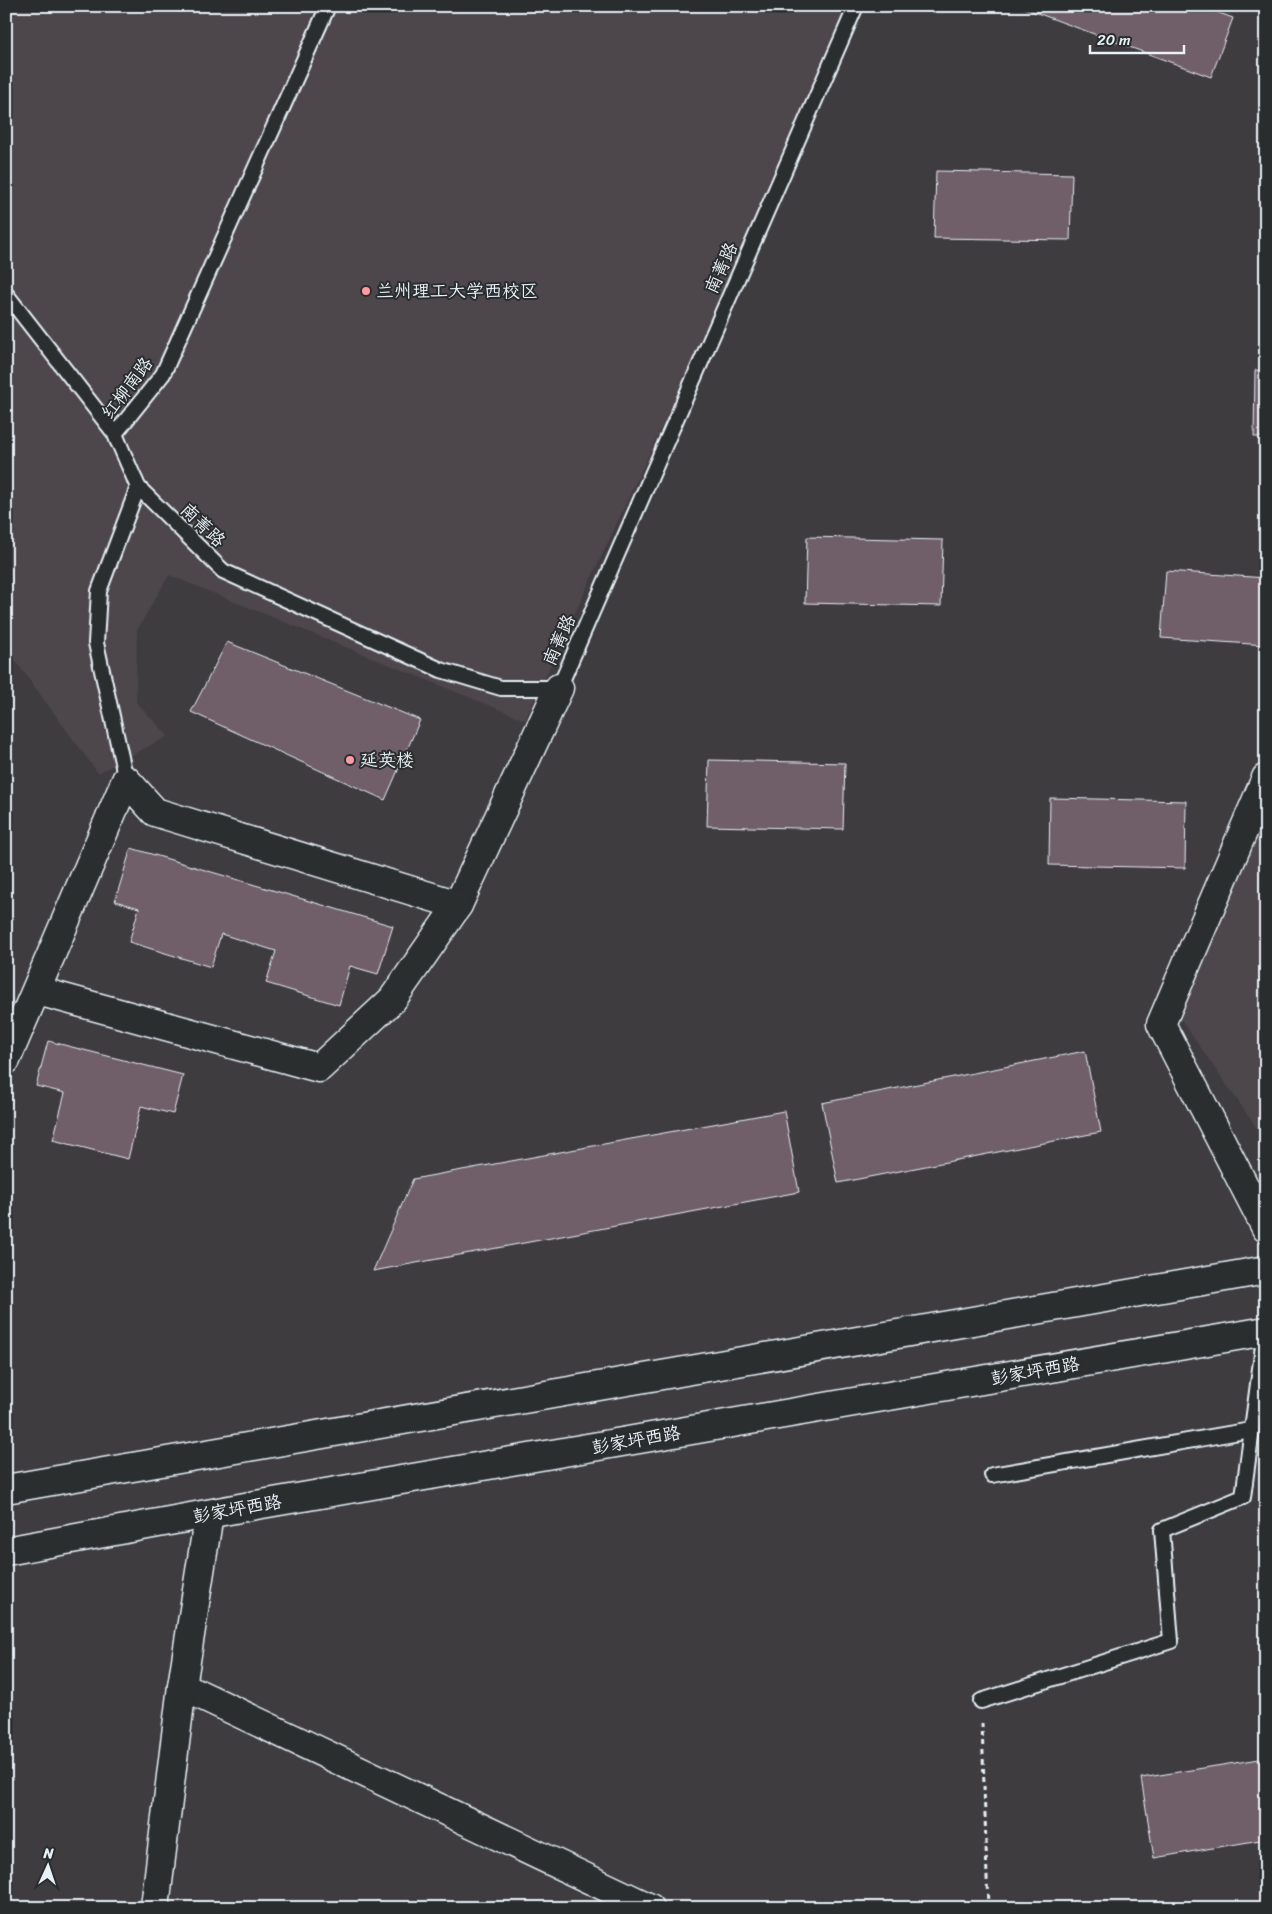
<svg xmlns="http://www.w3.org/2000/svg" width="1272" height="1914" viewBox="0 0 1272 1914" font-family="Sriracha,'LXGW WenKai TC',sans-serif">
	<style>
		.built { fill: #4e464c }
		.building { fill: #705f69; stroke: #e8f1f8 }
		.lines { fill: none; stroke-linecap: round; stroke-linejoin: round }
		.service-casing { stroke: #e8f1f8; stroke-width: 18 }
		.minor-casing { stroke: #e8f1f8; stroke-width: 31 }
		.secondary-casing { stroke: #e8f1f8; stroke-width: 31 }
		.path { stroke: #e8f1f8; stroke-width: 3; stroke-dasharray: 5 4; stroke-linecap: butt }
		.service { stroke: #2a2d2e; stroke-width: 14 }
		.minor { stroke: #2a2d2e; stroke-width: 28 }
		.secondary { stroke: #2a2d2e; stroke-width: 28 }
		.poi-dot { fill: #ff9aa2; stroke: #2a2d2e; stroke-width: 2 }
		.labels { text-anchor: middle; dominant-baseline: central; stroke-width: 4; stroke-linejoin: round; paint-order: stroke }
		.street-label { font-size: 18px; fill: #e8f1f8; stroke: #2a2d2e }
		.poi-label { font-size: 18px; fill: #e8f1f8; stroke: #2a2d2e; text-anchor: start }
	</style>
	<rect width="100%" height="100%" fill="#3f3c40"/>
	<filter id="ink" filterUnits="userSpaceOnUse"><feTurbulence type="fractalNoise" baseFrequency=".02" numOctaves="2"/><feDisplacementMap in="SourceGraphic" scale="10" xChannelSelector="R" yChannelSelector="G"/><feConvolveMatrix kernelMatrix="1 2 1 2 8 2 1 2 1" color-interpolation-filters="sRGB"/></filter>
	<g filter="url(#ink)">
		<g class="built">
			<polygon points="6,6 858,6 525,720 169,575 137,630 136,702 168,736 98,773 6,648"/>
			<polygon points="1266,810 1266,1141 1177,1014"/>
		</g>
		<g class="building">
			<polygon points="1018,6 1200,6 1233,18 1211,77"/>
			<polygon points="936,171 1072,174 1070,240 934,238"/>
			<polygon points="1255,370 1266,371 1266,437 1254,437"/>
			<polygon points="807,537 943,540 941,606 805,603"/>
			<polygon points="1166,571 1266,578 1266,645 1161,638"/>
			<polygon points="227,642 420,720 385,800 191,712"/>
			<polygon points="709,760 845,763 843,829 707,826"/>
			<polygon points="1050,798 1186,801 1185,868 1049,865"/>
			<polygon points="131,848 393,926 378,974 350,966 339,1005 266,983 276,951 221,934 211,967 129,942 139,908 115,901"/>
			<polygon points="48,1041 183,1075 173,1114 141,1106 128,1159 53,1140 65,1093 36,1086"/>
			<polygon points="1085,1051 1101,1132 838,1183 822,1103"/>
			<polygon points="784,1111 799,1192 373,1271 413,1179"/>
			<polygon points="1266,1758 1266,1839 1154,1858 1141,1778"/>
		</g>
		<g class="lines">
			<g class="service-casing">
				<g id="service">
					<polyline points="6,294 115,434 138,487 223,571 441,670 501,688 559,688 856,6"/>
					<polyline points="118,442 115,434 163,374 328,6"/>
					<polyline points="126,780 96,643 99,591 138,487 135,480"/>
					<polyline points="992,1475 1251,1430"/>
					<polyline points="981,1701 1171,1641 1162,1530 1243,1497 1265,1331"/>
				</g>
			</g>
			<g class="minor-casing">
				<g id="minor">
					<polyline points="1266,778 1161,1024 1266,1228"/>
					<polyline points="458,905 559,688"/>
					<polyline points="6,1060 126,780 155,812 458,905 392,1000 319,1068 38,991"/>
					<polyline points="182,1686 650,1908"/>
					<polyline points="155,1907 182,1686 209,1514"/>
				</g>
			</g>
			<g class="secondary-casing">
				<g id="secondary">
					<polyline points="6,1489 1266,1270"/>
					<polyline points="6,1551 256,1505 1266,1331"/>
				</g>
			</g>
			<polyline class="path" points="982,1723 988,1908"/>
			<use href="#service" class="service"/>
			<use href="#minor" class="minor"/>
			<use href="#secondary" class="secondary"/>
		</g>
	</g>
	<g class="poi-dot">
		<circle cx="366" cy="291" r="5"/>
		<circle cx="350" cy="760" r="5"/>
	</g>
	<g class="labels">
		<g class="street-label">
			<text transform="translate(721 268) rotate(-66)">南菁路</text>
			<text transform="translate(127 388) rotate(-53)">红柳南路</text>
			<text transform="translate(203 525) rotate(44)">南菁路</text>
			<text transform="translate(559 640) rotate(-66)">南菁路</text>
			<text transform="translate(1035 1371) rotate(-10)">彭家坪西路</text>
			<text transform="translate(636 1440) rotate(-10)">彭家坪西路</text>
			<text transform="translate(237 1509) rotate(-10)">彭家坪西路</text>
		</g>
		<g class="poi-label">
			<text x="376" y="291">兰州理工大学西校区</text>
			<text x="360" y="760">延英楼</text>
		</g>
	</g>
	<rect width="1272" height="1914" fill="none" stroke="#2a2d2e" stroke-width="25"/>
	<rect x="12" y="12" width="1247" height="1889" fill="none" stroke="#e8f1f8" stroke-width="2" filter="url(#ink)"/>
	<g transform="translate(48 1866) rotate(3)" stroke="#2a2d2e" stroke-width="4" paint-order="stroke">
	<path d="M0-4L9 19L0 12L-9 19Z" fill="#e8f1f8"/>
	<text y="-8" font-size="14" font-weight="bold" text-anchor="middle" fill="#e8f1f8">N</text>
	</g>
	<path d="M1090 45v8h94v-8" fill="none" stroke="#e8f1f8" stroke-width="2.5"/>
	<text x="1097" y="45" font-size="15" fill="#e8f1f8" stroke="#2a2d2e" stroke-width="4" paint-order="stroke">20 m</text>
</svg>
